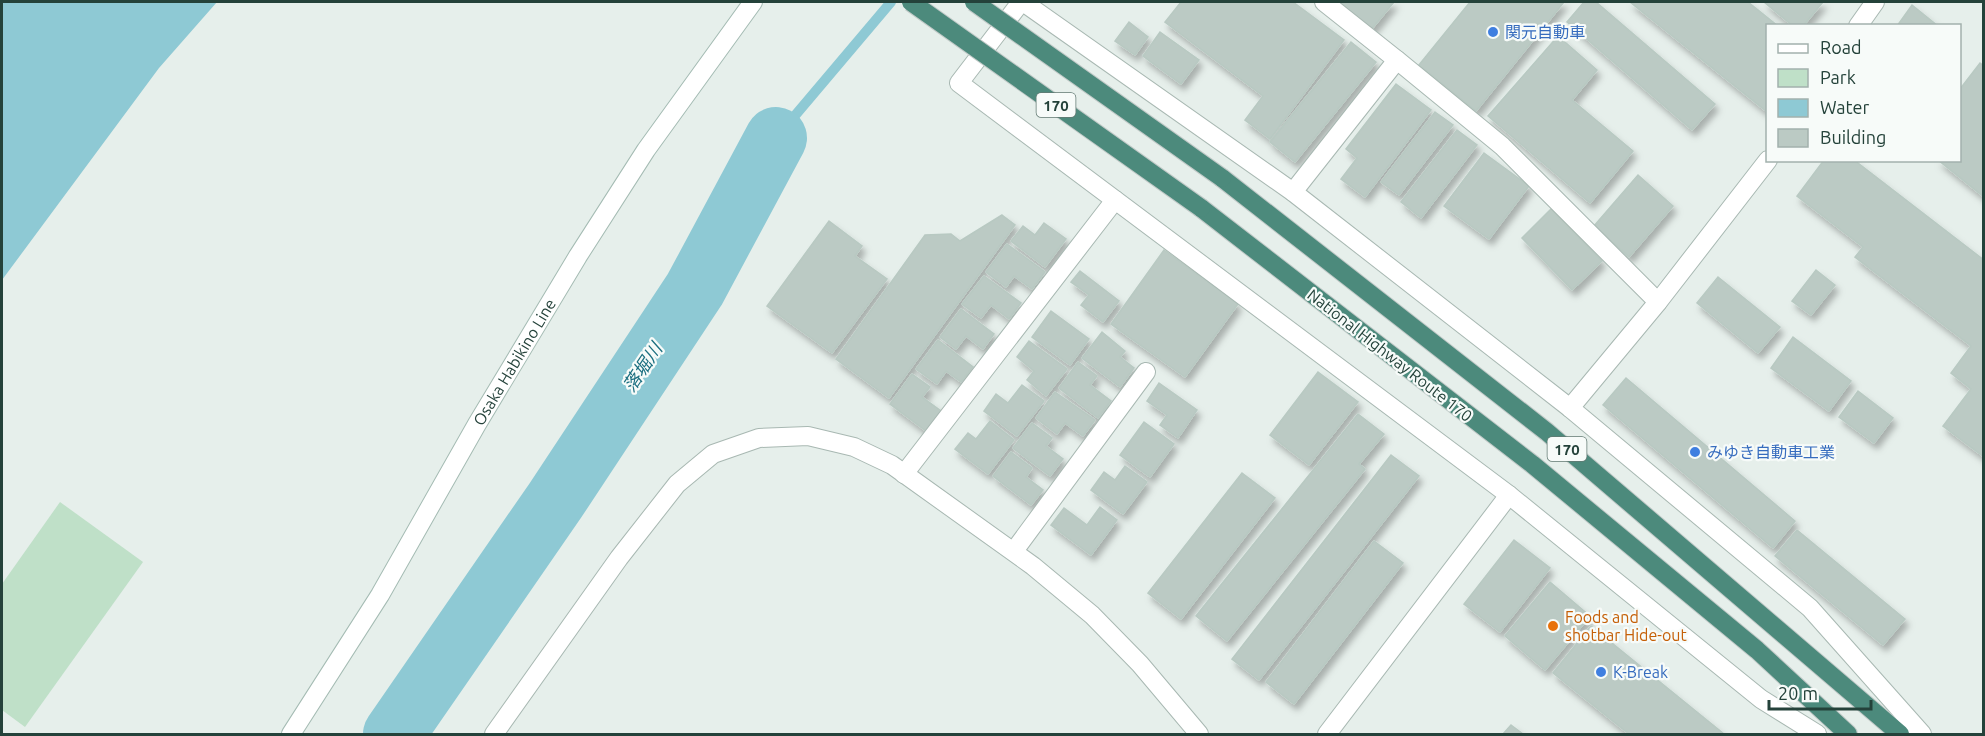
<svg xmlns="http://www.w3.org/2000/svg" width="1985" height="736" viewBox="0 0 1985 736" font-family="Ubuntu,'Noto Sans JP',sans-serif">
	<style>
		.green { fill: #bfe0c8 }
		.water { fill: #8ec9d4 }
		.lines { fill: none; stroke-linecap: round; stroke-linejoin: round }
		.stream { stroke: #8ec9d4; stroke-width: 10 }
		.river { stroke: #8ec9d4; stroke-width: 62 }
		.building { fill: #bbcac4; stroke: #b8c9c2; stroke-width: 1.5; filter: url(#shadow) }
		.minor-casing { stroke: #a8b8b2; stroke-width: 20 }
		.tertiary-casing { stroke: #a8b8b2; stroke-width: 20 }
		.secondary-casing { stroke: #a4bbb3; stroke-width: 20 }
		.trunk-casing { stroke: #c2cac8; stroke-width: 20 }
		.minor { stroke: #fff; stroke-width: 18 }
		.tertiary { stroke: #fff; stroke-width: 18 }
		.secondary { stroke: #fff; stroke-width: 18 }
		.trunk { stroke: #4c8a7c; stroke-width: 18 }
		.trunk-bridge-casing { stroke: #c2cac8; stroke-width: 20; stroke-linecap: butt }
		.trunk-bridge { stroke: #4c8a7c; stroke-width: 18 }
		.shop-dot { fill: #3f7fe0; stroke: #f7fbf9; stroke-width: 2 }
		.food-dot { fill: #e8710a; stroke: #f7fbf9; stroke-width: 2 }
		.labels { text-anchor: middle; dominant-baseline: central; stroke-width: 4.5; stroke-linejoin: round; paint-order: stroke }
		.shield { fill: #f7fbf9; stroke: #637a73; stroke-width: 1.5 }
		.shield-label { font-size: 15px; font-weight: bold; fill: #24423a }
		.shop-label { font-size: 16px; fill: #366cbe; stroke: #f7fbf9; text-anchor: start }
		.street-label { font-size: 16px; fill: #24423a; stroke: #f7fbf9 }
		.food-label { font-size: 16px; fill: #c56008; stroke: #f7fbf9; text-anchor: start }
		.water-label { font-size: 18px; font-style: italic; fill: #1c6f80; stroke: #f7fbf9 }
	</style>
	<defs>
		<filter id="shadow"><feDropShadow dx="3.5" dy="6" stdDeviation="3" flood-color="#0004"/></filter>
	</defs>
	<rect width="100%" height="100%" fill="#e6efeb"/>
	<polygon class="green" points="60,502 143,562 25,727 2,710 2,584"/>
	<polygon class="water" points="2,2 217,2 159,68 2,280"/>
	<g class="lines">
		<polyline class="stream" points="776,138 891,2"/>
		<polyline class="river" points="394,734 555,501 695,289 776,138"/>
	</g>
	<g class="building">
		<polygon points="1181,2 1293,2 1344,40 1270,139 1245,120 1263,96 1165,22"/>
		<polygon points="1336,2 1394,2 1371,30"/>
		<polygon points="1470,2 1564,2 1476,111 1419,65"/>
		<polygon points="1584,2 1596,2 1715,104 1692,130 1567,22"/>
		<polygon points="1630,2 1748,2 1778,26 1768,26 1768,109 1766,111"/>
		<polygon points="1764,2 1823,2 1803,26 1793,26"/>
		<polygon points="1912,5 1938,26 1897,26"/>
		<polygon points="1129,22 1148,37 1135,55 1115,41"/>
		<polygon points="1160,32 1199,60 1181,84 1143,56"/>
		<polygon points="1558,36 1597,70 1572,100 1633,151 1590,203 1488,116"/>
		<polygon points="1351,42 1376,62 1295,162 1270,142"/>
		<polygon points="1980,63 1984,66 1984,197 1938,160 1960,160 1960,89"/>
		<polygon points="1396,84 1431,110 1365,197 1341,179 1357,158 1346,149"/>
		<polygon points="1435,112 1453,125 1399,195 1381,182"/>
		<polygon points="1457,130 1477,145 1421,218 1401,202"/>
		<polygon points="1484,153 1529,186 1489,239 1444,206"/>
		<polygon points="1824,160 1854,160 1984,260 1984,457 1943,426 1971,389 1951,373 1971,346 1855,257 1863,247 1797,196"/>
		<polygon points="1638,175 1673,206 1629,257 1594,226"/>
		<polygon points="1551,209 1602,261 1572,290 1522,238"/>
		<polygon points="1002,215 1015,225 889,398 836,359 925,235 951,234 960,241"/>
		<polygon points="829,221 862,246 855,256 887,279 832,353 767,306"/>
		<polygon points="1044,223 1066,239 1045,267 1011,241 1023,226 1035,235"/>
		<polygon points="1007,244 1045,272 1032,289 1014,276 1006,287 986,272"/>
		<polygon points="1164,250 1238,304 1185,377 1111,324"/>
		<polygon points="1816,270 1835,285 1811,315 1792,301"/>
		<polygon points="1080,271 1119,301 1103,322 1081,305 1089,295 1071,282"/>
		<polygon points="984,276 1021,303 1009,319 991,305 981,318 962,304"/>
		<polygon points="1718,277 1780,327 1758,353 1697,303"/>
		<polygon points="961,309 994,334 983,349 966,336 956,349 940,337"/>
		<polygon points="1051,311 1089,339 1070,365 1032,337"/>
		<polygon points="1102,332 1125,351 1120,357 1134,368 1120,387 1082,358"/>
		<polygon points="1793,337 1851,381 1829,411 1771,368"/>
		<polygon points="938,340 973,367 961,382 946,371 937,384 916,369"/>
		<polygon points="1029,341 1067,369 1046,396 1027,380 1034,371 1017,357"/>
		<polygon points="1078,362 1097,376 1090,385 1111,401 1098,418 1059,388"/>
		<polygon points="1318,372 1358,402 1309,465 1270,435"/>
		<polygon points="912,374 930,387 922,397 941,411 926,431 890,404"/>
		<polygon points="1626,378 1795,521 1773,548 1603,405"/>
		<polygon points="1159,383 1197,410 1178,438 1160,425 1167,415 1147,401"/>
		<polygon points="1022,385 1044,401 1017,436 984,411 996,394 1008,403"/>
		<polygon points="1858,391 1893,418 1874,443 1839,417"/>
		<polygon points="1055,392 1095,420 1083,436 1065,423 1057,434 1036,418"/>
		<polygon points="1358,414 1384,434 1359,464 1365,469 1227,641 1196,616"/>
		<polygon points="990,421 1014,440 988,474 955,449 968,433 976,439"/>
		<polygon points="1144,422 1174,444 1150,477 1120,455"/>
		<polygon points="1032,423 1052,438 1046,446 1063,459 1050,476 1013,448"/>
		<polygon points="1011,452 1032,468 1026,477 1043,490 1031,505 993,476"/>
		<polygon points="1391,455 1419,476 1259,680 1232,659"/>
		<polygon points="1125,466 1147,482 1123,514 1091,490 1104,472 1115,480"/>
		<polygon points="1242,473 1275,498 1181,619 1148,593"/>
		<polygon points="1100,507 1117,520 1091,555 1051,525 1064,508 1087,525"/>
		<polygon points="1797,530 1905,619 1883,645 1775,556"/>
		<polygon points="1514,540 1550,568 1500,632 1464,604"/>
		<polygon points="1374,541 1403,563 1294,704 1266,682"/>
		<polygon points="1550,582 1590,616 1545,670 1505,636"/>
		<polygon points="1591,626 1724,734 1629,734 1553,673"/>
		<polygon points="1511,725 1523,734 1503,734"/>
	</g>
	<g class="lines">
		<g class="minor-casing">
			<g id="minor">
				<polyline points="1021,2 959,83 1509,495 1761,699 1817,734"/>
				<polyline points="1023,2 1293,192 1570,408 1810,608 1922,734"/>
				<polyline points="1858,26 1875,2"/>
				<polyline points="1397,60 1502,146 1658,302"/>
				<polyline points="1293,192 1397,60 1324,2"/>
				<polyline points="1570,408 1658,302 1768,160"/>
				<polyline points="904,474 1115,200"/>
				<polyline points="1014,551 1146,372"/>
			</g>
		</g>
		<g class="tertiary-casing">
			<g id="tertiary">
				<polyline points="494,734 619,558 677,484 713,454 759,438 808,436 854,447 892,465 1033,566 1092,615 1140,664 1199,734"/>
				<polyline points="1327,734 1509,495"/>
			</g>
		</g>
		<g class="secondary-casing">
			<g id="secondary">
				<path id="s1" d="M291,734L380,595L477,424L578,256L646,150L753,2"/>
			</g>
		</g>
		<g class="trunk-casing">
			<g id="trunk">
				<polyline points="1222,178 1547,432 1900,734"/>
				<polyline points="1201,208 1532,464 1757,650 1848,734"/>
			</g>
		</g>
		<use href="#minor" class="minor"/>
		<use href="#tertiary" class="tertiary"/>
		<use href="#secondary" class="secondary"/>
		<use href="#trunk" class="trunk"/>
		<g class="trunk-bridge-casing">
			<g id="trunk-bridge">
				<polyline points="911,2 1201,208"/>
				<polyline points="974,2 1222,178"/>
			</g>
		</g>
		<use href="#trunk-bridge" class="trunk-bridge"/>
	</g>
	<g class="shop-dot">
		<circle cx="1493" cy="32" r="6"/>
		<circle cx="1695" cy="452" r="6"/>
		<circle cx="1601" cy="672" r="6"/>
	</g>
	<circle class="food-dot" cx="1553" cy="626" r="6"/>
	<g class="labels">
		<g class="shield">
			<rect x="1036.5" y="93" width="39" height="24" rx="4.5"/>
			<rect x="1547.5" y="437" width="39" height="24" rx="4.5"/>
		</g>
		<g class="shield-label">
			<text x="1056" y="105">170</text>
			<text x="1567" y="449">170</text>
		</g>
		<g class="shop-label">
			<text x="1505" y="32">関元自動車</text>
			<text x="1707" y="452">みゆき自動車工業</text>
			<text x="1613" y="672">K-Break</text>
		</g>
		<g class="street-label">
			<text transform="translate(1390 355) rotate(38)">National Highway Route 170</text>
			<text stroke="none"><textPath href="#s1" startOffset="434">Osaka Habikino Line</textPath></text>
		</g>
		<g class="food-label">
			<text x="1565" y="617">Foods and<tspan x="1565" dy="18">shotbar Hide-out</tspan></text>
		</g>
		<g class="water-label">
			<text transform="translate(642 367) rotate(-56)">落堀川</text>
		</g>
	</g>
	<rect width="1985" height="736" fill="none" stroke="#24423a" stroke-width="6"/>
	<rect x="1766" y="24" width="195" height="138" fill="#f7fbf9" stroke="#a3b1ad" stroke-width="1.5"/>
	<rect x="1778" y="44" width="30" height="9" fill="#ffffff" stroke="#a3b1ad" stroke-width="1.5"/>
	<text x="1820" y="54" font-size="18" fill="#24423a">Road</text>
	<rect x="1778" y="69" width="30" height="18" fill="#bfe0c8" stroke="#a3b1ad" stroke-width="1.5"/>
	<text x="1820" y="84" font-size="18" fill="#24423a">Park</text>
	<rect x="1778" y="99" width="30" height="18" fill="#8ec9d4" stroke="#a3b1ad" stroke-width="1.5"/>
	<text x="1820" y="114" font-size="18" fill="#24423a">Water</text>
	<rect x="1778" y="129" width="30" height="18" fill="#bbcac4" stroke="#a3b1ad" stroke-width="1.5"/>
	<text x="1820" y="144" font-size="18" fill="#24423a">Building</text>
	<path d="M1769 700v9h102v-9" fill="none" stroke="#24423a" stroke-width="3"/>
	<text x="1778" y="700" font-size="18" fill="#24423a" stroke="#f7fbf9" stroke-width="4.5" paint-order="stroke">20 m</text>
</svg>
